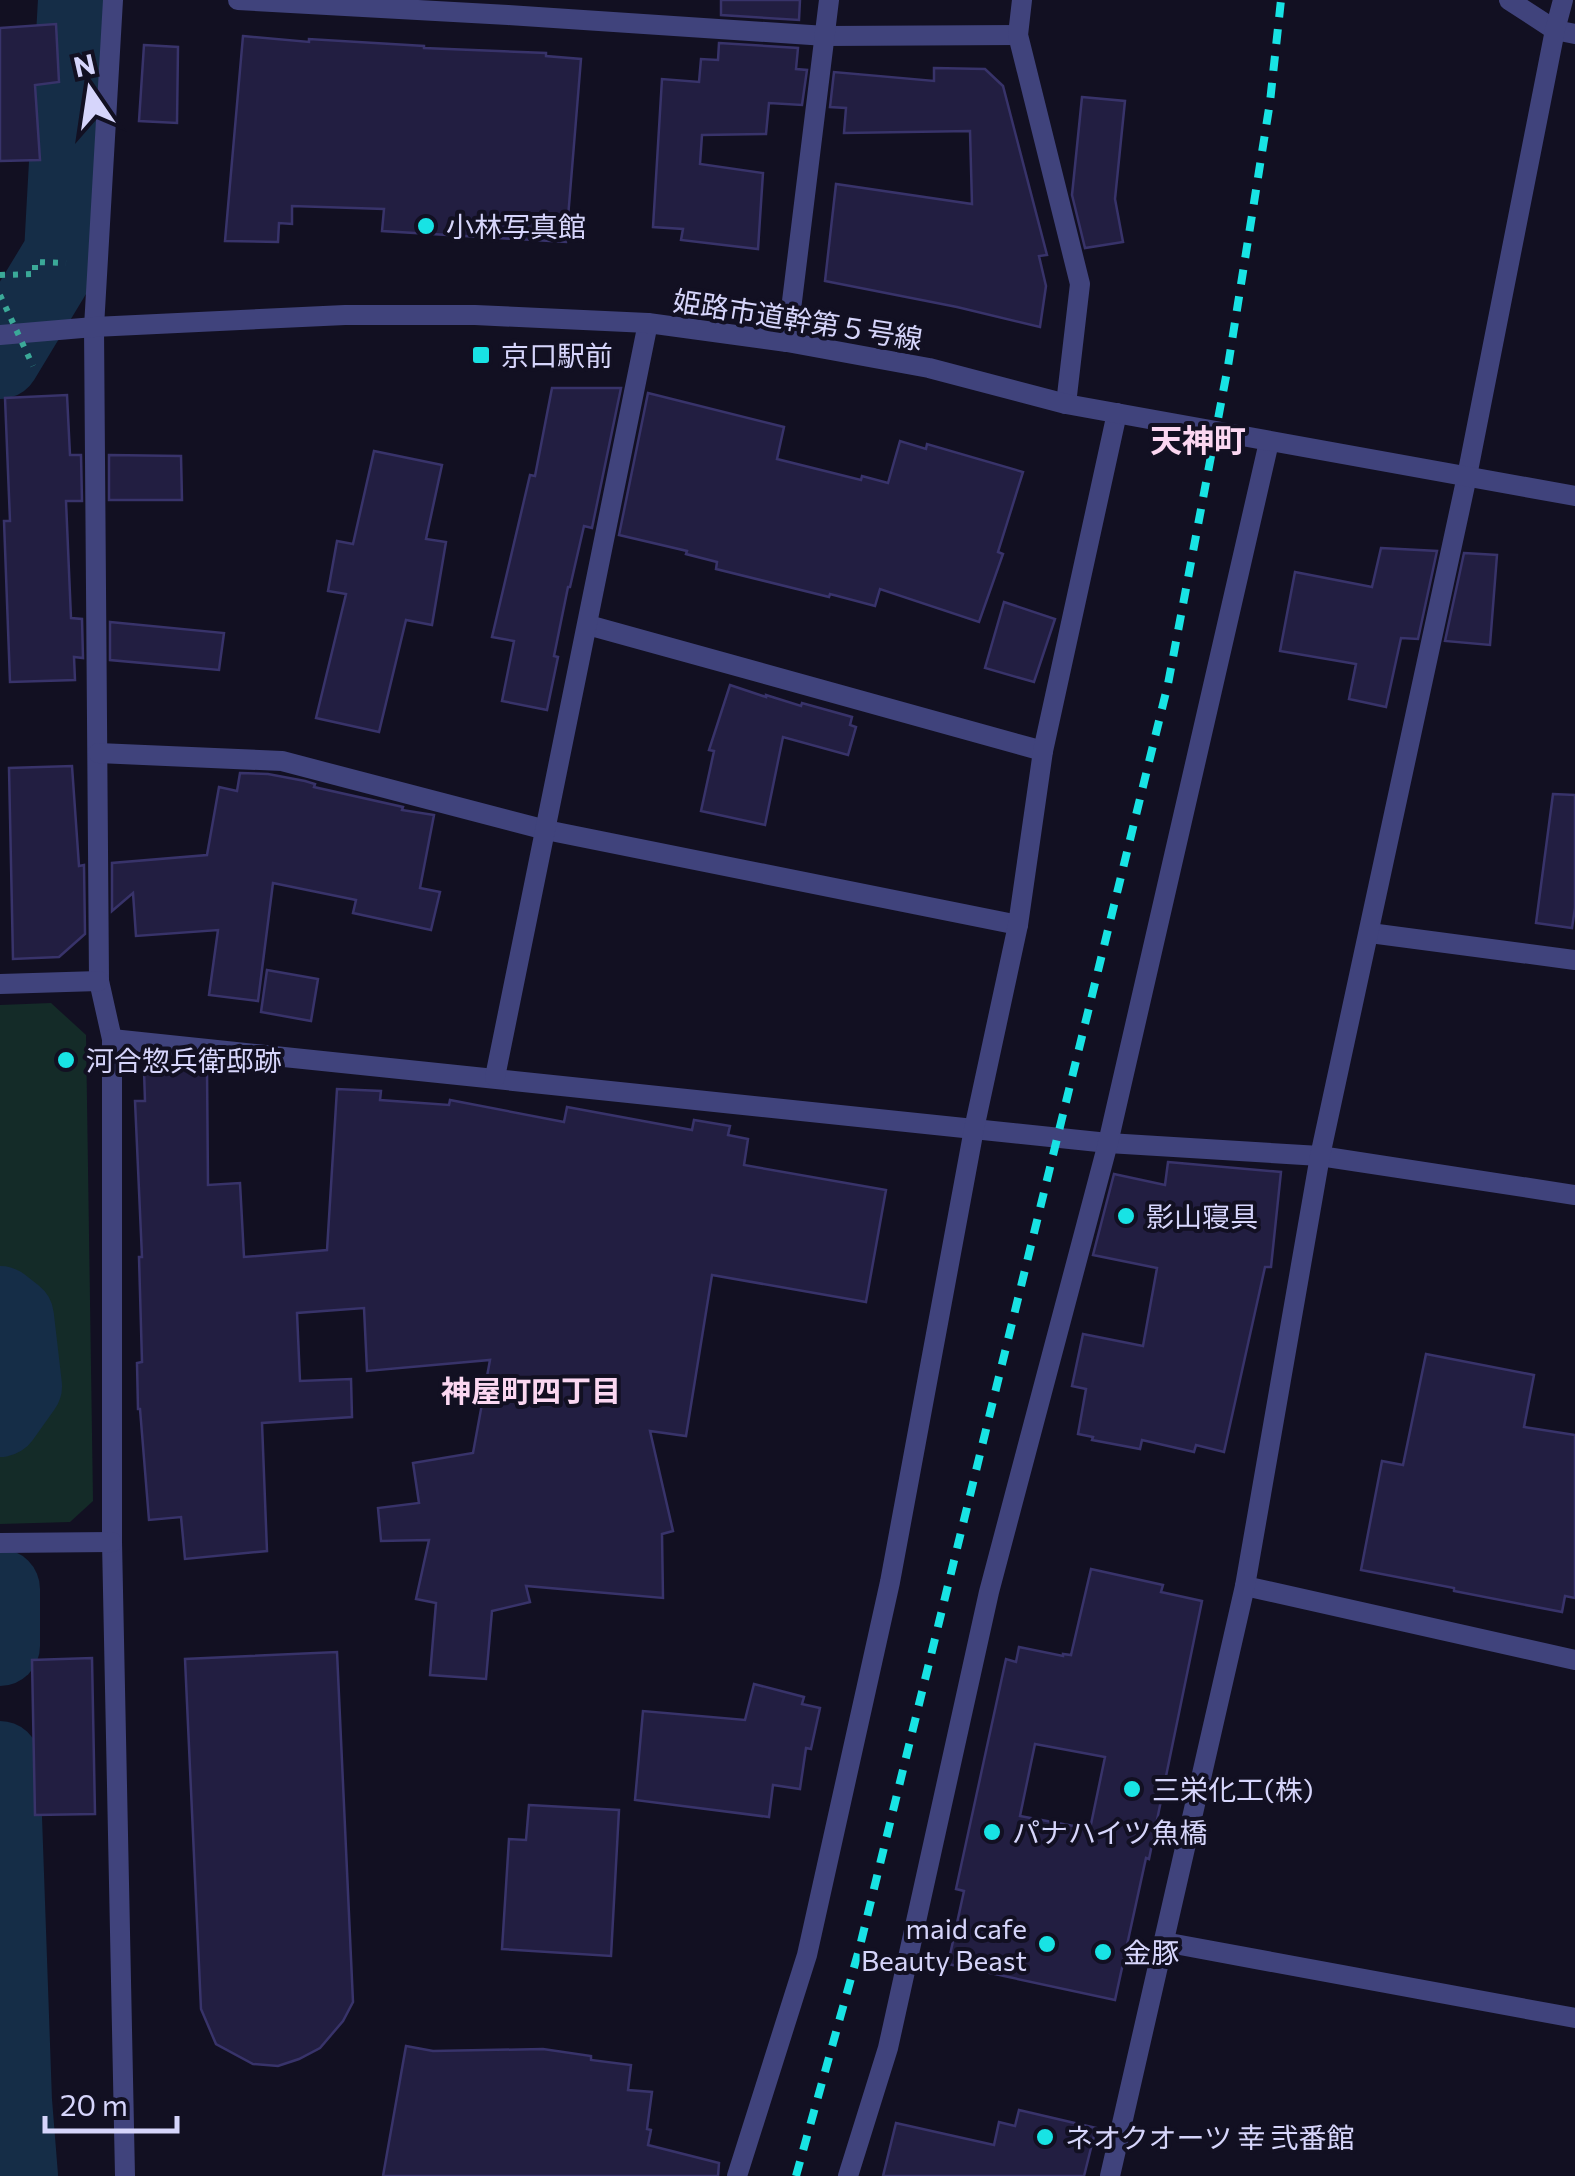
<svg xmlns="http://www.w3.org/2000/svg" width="1575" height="2176" viewBox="0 0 1575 2176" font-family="Commissioner,'Noto Sans JP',sans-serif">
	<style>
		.green { fill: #142b28 }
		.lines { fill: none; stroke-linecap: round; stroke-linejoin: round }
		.river { stroke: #152d47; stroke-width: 80 }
		.building { fill: #221e41; stroke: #38336a; stroke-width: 2.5; fill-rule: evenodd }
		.path { stroke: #3ba998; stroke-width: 6; stroke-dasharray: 5 8; stroke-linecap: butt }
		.minor { stroke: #40437c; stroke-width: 20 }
		.tertiary { stroke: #40437c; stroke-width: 20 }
		.rail { stroke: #18e3e4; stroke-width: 8; stroke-dasharray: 15 12; stroke-linecap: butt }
		.path-bridge { stroke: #3ba998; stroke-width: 6; stroke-dasharray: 5 8; stroke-linecap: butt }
		.poi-dot { fill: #18e3e4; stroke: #121022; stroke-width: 4 }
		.labels { text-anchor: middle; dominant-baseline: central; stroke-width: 8; stroke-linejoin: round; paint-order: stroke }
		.poi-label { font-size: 28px; fill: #d6d5fb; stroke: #121022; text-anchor: start }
		.street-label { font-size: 28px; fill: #d6d5fb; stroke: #121022 }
		.neighbourhood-label { font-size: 30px; font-weight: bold; fill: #fbd7f1; stroke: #121022 }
		.quarter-label { font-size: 32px; font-weight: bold; fill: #fbd7f1; stroke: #121022 }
	</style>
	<rect width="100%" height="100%" fill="#121022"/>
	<polygon class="green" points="51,1003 86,1035 93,1501 70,1522 0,1524 0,1005"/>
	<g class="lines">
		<g class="river">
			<polyline points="0,359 64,253 78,0"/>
			<polyline points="0,1306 14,1317 22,1386 0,1417"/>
			<polyline points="0,1589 0,1646"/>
			<polyline points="0,1761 12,2101 18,2176"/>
		</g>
	</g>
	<g class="building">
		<polygon points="721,0 800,0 799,20 721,15"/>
		<polygon points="56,24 59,82 35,85 40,160 0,161 0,28"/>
		<polygon points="243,36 309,42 309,39 424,46 424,48 546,53 546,56 581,59 566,242 382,231 384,209 292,206 292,224 279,223 278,242 225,241"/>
		<polygon points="719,43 798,48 796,69 807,70 802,105 769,103 766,134 702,135 700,164 763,173 758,249 681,240 683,229 653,227 662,79 699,82 701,59 718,60"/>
		<polygon points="144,45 178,47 177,123 139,121"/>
		<polygon points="934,68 985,69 1003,86 1047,255 1039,256 1046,286 1040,327 957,307 825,281 836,184 972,204 970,131 844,133 846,108 830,107 834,72 934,81"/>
		<polygon points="1082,97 1125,101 1115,199 1123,242 1085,248 1072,195"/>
		<polygon points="552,388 621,388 592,528 584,526 570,587 568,587 554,656 558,657 547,710 502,701 514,641 492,637 530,475 535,476"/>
		<polygon points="648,393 784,427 777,459 861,480 862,476 888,483 900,441 926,449 927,444 1023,472 998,552 1003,554 979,622 880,589 875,606 830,594 829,597 716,569 717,562 686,554 687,551 619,535"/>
		<polygon points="67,395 70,455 81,455 82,501 66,501 71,618 82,619 83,658 74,657 75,680 10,682 4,521 10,521 5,398"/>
		<polygon points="374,451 442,465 426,539 446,542 432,625 406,620 379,732 316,718 346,594 328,591 337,541 353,544"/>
		<polygon points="109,455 181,456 182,500 109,500"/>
		<polygon points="1381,548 1437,551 1418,639 1401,638 1386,707 1349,699 1356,664 1280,651 1295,572 1372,587"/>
		<polygon points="1464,553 1497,555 1490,645 1445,641"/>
		<polygon points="1004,602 1055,619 1034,682 985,668"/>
		<polygon points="110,622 224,633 219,670 110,660"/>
		<polygon points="730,685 766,697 766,695 801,706 802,703 852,717 850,725 856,727 848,755 783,737 765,825 701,811 714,751 709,750"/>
		<polygon points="72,766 79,866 84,865 85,934 59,957 13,959 9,768"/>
		<polygon points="240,773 268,774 305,781 315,784 314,787 403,807 402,810 434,815 420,888 440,892 431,930 353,913 356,900 273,883 258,1001 209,995 218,930 136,936 133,893 112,911 112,863 207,855 219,787 237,791"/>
		<polygon points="1553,794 1575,795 1575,908 1572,928 1536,923"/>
		<polygon points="267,970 318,979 311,1021 261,1012"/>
		<polygon points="207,1068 208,1185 240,1183 244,1257 327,1250 337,1089 381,1091 380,1100 449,1105 450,1100 564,1122 567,1107 692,1130 694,1120 730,1126 728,1135 748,1139 744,1165 886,1190 866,1302 712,1275 686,1436 650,1431 673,1531 662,1534 663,1598 526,1586 530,1602 492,1611 486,1679 430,1675 436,1603 416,1599 429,1540 381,1541 378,1508 419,1503 413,1463 473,1453 490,1360 367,1371 364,1308 297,1313 300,1381 351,1379 352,1417 262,1423 267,1551 185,1559 181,1517 149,1520 140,1409 138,1409 137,1363 142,1362 139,1257 142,1257 135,1101 145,1101 144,1070"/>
		<polygon points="1168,1162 1281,1172 1271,1267 1265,1267 1224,1452 1196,1445 1194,1452 1142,1440 1140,1449 1092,1440 1093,1437 1078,1434 1086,1389 1072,1386 1083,1334 1143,1346 1157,1268 1093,1255 1114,1174 1165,1185"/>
		<polygon points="1426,1354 1534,1375 1524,1427 1575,1435 1575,1598 1565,1596 1562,1612 1454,1591 1454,1588 1361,1570 1382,1461 1403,1465"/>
		<path d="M1091,1569L1163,1585L1161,1592L1202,1601L1149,1859L1146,1858L1115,2000L948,1964L964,1891L956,1889L1006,1659L1016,1662L1019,1647L1063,1656V1654L1071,1655ZM1035,1744L1105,1757L1090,1829L1020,1816Z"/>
		<polygon points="337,1652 353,2002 343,2021 320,2048 299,2059 278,2066 253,2064 216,2044 201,2009 185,1659"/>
		<polygon points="92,1658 95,1814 35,1815 32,1660"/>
		<polygon points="754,1684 804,1697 802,1704 820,1708 811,1749 806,1748 800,1789 773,1785 769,1817 635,1800 643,1711 745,1720"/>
		<polygon points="529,1805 619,1810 611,1956 502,1949 509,1839 526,1840"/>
		<polygon points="406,2046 433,2051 543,2049 591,2056 591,2060 631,2065 628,2090 652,2092 647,2129 651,2130 648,2145 719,2163 718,2176 383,2176"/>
		<polygon points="1019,2110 1096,2128 1084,2176 883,2176 896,2123 994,2145 999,2122 1015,2126"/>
	</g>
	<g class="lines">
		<polyline class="path" points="0,275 35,274 35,262 66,263"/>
		<g class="minor">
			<polyline points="113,0 94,327 99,981 112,1039 112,1542 125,2176"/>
			<polyline points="238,0 508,15 826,36 1018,35"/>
			<polyline points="1022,0 1018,35 1080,284 1066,404"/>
			<polyline points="1509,0 1555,30 1575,34"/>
			<polyline points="787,342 829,0"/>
			<polyline points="588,625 1043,751"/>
			<polyline points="98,753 282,761 546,830 1018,925"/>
			<polyline points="1370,933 1575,960"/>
			<polyline points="0,984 99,981"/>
			<polyline points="112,1039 1108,1143 1320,1156 1575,1195"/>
			<polyline points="495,1077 648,323"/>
			<polyline points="0,1543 112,1542"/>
			<polyline points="1245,1586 1575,1660"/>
			<polyline points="1164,1942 1575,2018"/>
			<polyline points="737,2176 807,1955 890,1582 974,1129 1018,925 1043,751 1117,413"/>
			<polyline points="848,2176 888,2048 989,1592 1108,1143 1269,442"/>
			<polyline points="1110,2176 1245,1586 1320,1156 1467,476 1555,30 1563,0"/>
		</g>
		<polyline class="tertiary" points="0,335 94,327 345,315 475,315 648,323 787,342 929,368 1066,404 1575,496"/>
		<polyline class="rail" points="796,2176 860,1946 1168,684 1228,366 1270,102 1281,0"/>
		<polyline class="path-bridge" points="0,295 33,366"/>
	</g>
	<g class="poi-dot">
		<circle cx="426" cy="226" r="10"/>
		<rect x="471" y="345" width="20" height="20" rx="5"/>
		<circle cx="66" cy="1060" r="10"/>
		<circle cx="1126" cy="1216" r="10"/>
		<circle cx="1132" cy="1789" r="10"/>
		<circle cx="992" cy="1832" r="10"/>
		<circle cx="1047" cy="1944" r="10"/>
		<circle cx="1103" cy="1952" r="10"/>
		<circle cx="1045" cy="2137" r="10"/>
	</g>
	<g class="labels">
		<g class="poi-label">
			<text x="446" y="226">小林写真館</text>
			<text x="501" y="355">京口駅前</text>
			<text x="86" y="1060">河合惣兵衛邸跡</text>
			<text x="1146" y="1216">影山寝具</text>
			<text x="1152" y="1789">三栄化工(株)</text>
			<text x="1012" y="1832">パナハイツ魚橋</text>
			<text x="1027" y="1928" text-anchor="end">maid cafe<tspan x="1027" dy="32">Beauty Beast</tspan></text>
			<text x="1123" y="1952">金豚</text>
			<text x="1065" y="2137">ネオクオーツ 幸 弐番館</text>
		</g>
		<g class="street-label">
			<text transform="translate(798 319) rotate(9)">姫路市道幹第５号線</text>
		</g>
		<g class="neighbourhood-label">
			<text x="531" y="1389">神屋町四丁目</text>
		</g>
		<g class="quarter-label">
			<text x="1198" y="439">天神町</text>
		</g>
	</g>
	<g transform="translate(90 90) rotate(347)" stroke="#121022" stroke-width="8" paint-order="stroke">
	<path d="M0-8L18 38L0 25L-18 38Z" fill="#d6d5fb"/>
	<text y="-15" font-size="28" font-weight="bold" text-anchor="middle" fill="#d6d5fb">N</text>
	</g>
	<path d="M45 2116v15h132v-15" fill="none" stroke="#d6d5fb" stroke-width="5"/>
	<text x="60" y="2116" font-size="30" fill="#d6d5fb" stroke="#121022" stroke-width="8" paint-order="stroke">20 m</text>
</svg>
